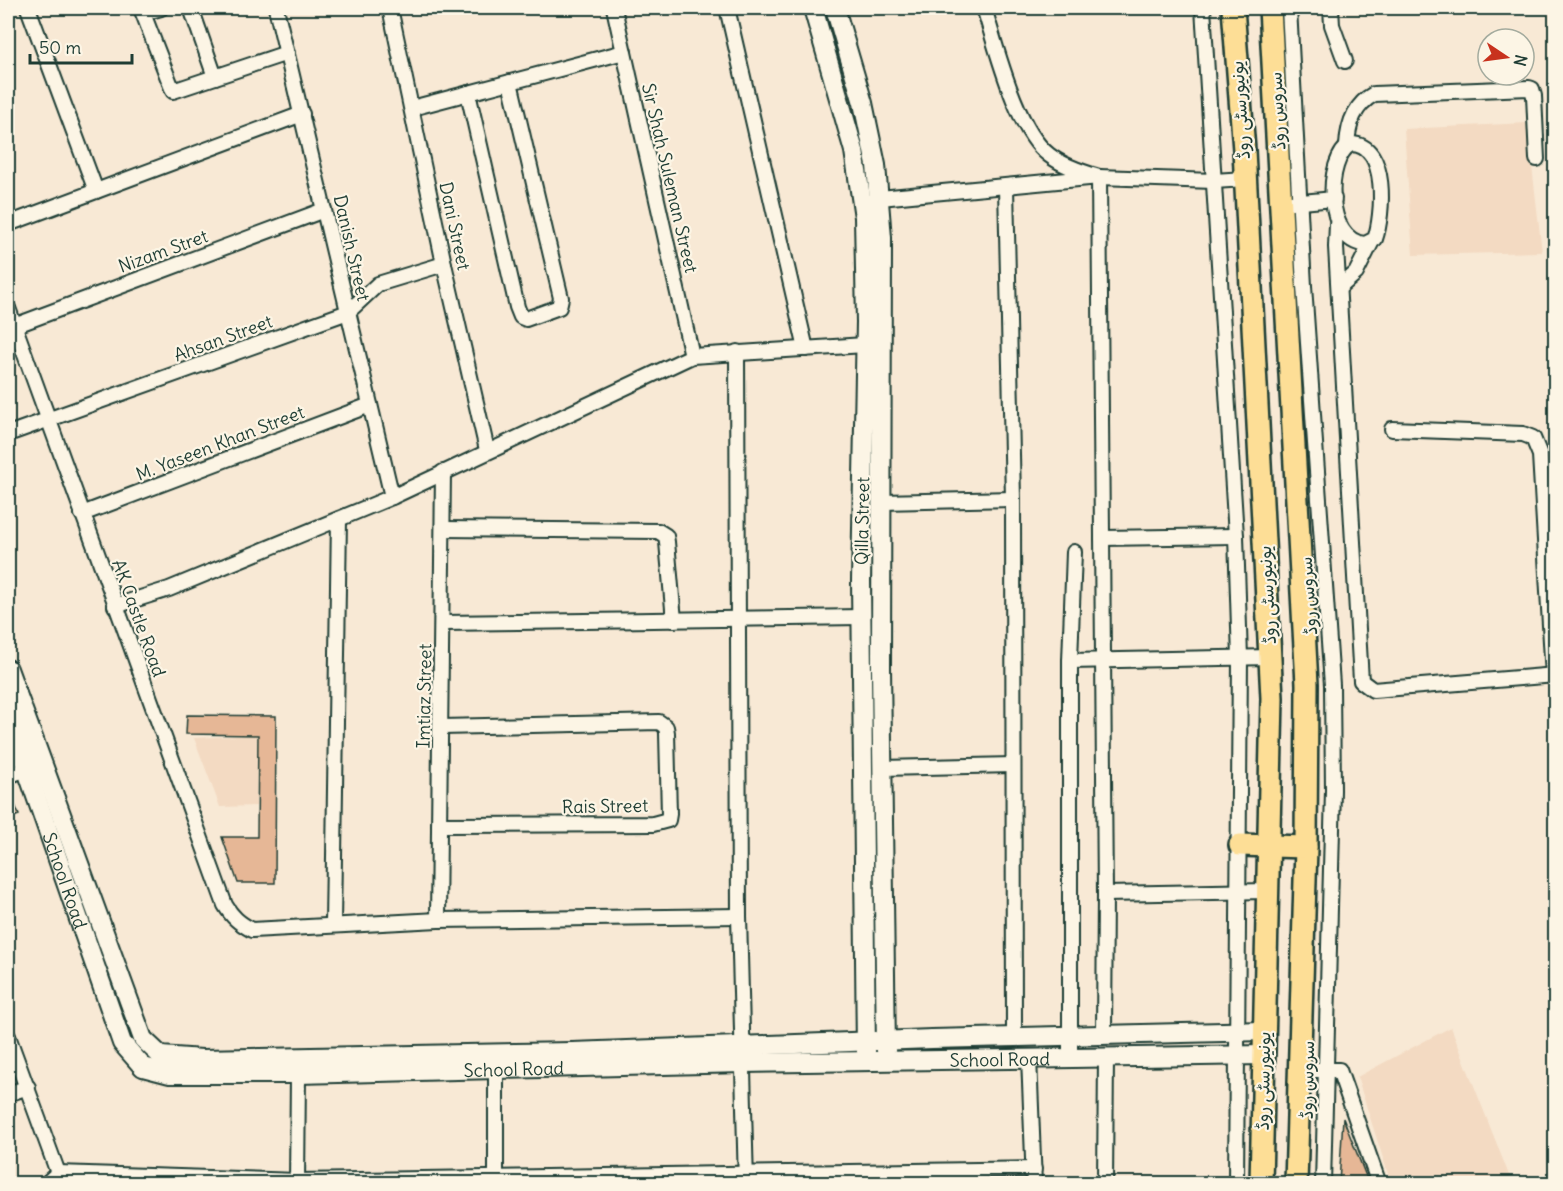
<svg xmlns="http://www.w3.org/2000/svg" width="1563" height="1191" viewBox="0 0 1563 1191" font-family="Delius,'Playpen Sans Arabic',sans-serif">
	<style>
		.built { fill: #f3dac2 }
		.building { fill: #e6b796; stroke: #1f3d34; stroke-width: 1.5 }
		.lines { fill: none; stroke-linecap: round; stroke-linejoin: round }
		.street-casing { stroke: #1f3d34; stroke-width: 18 }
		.secondary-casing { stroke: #1f3d34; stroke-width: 22 }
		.primary-casing { stroke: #1f3d34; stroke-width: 26 }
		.street { stroke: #fcf5e5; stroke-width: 14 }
		.secondary { stroke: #fcf5e5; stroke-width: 18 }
		.primary { stroke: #fdde96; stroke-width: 21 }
		.labels { text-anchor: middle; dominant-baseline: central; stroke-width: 4.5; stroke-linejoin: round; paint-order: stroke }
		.street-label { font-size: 18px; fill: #1f3d34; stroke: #fcf5e5 }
	</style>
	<rect width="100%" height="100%" fill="#f8e9d5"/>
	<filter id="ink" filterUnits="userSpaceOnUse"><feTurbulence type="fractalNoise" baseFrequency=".0167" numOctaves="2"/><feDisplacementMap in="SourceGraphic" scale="12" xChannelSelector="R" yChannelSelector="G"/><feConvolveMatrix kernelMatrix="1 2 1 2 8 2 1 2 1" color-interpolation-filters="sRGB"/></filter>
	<g filter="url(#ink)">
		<g class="built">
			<polygon points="1527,123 1542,252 1413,255 1404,129"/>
			<polygon points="258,735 256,806 220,807 194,738"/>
			<polygon points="1451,1027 1512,1183 1391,1183 1357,1077"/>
		</g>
		<g class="building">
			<polygon points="187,715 276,716 275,883 238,883 222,837 257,837 258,735 186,734"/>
			<polygon points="8,787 19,815 8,819"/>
			<polygon points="1343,1118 1369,1184 1339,1184"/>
		</g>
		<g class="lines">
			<g class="street-casing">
				<g id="street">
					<polyline points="28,8 96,191"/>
					<polyline points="141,8 173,91 287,53"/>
					<polyline points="191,8 215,77"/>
					<polyline points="276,8 392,497"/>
					<polyline points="390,8 444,264 487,450"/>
					<polyline points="614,8 692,356"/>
					<polyline points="727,8 806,349"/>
					<path d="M984,8C996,46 1016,130 1049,155C1063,166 1082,172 1099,177L1105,894L1104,1034"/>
					<polyline points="1203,8 1236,536 1240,658 1236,1184"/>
					<polyline points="1289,8 1304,286 1332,685 1333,790 1323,1184"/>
					<polyline points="1331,8 1332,25 1345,61"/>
					<polyline points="143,13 161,8"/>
					<polyline points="468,93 517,307 521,317 526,319 559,307 561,298 510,82"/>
					<polyline points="412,108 624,52"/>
					<path d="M1351,144C1389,144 1383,216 1375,239L1365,244C1325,242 1324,159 1351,144Z"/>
					<path d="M1347,146C1348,124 1354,105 1374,94L1529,88L1532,89L1534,96L1537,159"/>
					<polyline points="1006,187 1013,499 1014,1037"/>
					<polyline points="880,198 1099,177 1214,181 1245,179"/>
					<polyline points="1291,203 1334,199"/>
					<polyline points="8,224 302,114"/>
					<polyline points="1337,224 1336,247 1361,681 1373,690 1556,675"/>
					<polyline points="1339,288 1356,273 1371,243"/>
					<path d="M8,308L225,905C232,917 239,923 252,930L438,920L739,916"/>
					<polyline points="14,326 324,210"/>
					<polyline points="737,352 739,916 746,1184"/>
					<polyline points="1392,429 1523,434 1533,438 1540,455 1553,676"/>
					<polyline points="8,434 348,312 378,284 444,264"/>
					<polyline points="882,502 1013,499"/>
					<polyline points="82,514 370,405"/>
					<polyline points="444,529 658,531 666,536 667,542 674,620"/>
					<polyline points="1102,538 1236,536"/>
					<polyline points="115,606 169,589 392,497 692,356 865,345"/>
					<polyline points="443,623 861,617"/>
					<polyline points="1070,661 1271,657"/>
					<polyline points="882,768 1013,765"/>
					<polyline points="8,776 26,769"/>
					<polyline points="439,825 653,824 668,820 669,814 667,733 666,727 659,722 442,727"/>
					<polyline points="1105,894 1267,891"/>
					<polyline points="438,920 443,472"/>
					<polyline points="333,924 339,519"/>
					<polyline points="8,1036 58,1173"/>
					<polyline points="1029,1057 1034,1184"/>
					<polyline points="1070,1057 1070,661 1074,552"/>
					<polyline points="1298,1070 1339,1070 1379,1184"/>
					<polyline points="8,1094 28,1087"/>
					<polyline points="46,1184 58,1173 297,1181 1034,1169"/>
					<polyline points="297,1184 298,1074"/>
					<polyline points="496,1184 496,1069"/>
					<polyline points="1105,1184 1106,1056"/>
				</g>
			</g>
			<g class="secondary-casing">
				<g id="secondary">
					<polyline points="813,8 854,151 864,217 866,322 861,581 866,1052"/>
					<polyline points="835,8 863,103 876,165 882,238 881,668 886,1051"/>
					<polyline points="8,669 143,1039 161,1056 202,1059 572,1052 932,1039 1264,1031"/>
					<path id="s1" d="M8,716L122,1043L143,1067L170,1074H298L744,1063L1264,1055"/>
				</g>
			</g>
			<g class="primary-casing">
				<g id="primary">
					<polyline points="1233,8 1244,150 1272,698 1261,1184"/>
					<polyline points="1270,8 1307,684 1306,847 1296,1184"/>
					<polyline points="1240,845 1306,847"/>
				</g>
			</g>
			<use href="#street" class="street"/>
			<use href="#secondary" class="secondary"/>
			<use href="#primary" class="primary"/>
		</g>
	</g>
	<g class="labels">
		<g class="street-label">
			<text transform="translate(1240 110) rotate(-94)">یونیورسٹی روڈ</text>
			<text transform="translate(1277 111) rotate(-93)">سروس روڈ</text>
			<text transform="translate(670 178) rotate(77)">Sir Shah Suleman Street</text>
			<text transform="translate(455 226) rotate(78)">Dani Street</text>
			<text transform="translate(352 248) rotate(77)">Danish Street</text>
			<text transform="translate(163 251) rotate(-20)">Nizam Stret</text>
			<text transform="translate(223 338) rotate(-20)">Ahsan Street</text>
			<text transform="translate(220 443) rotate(-21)">M. Yaseen Khan Street</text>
			<text transform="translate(862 521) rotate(-89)">Qilla Street</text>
			<text transform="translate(1267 595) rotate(-93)">یونیورسٹی روڈ</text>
			<text transform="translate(1308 596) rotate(-94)">سروس روڈ</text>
			<text transform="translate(139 618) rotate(70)">AK Castle Road</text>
			<text transform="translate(424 696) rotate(-89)">Imtiaz Street</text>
			<text transform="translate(605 806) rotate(-1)">Rais Street</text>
			<text stroke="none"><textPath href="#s1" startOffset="174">School Road</textPath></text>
			<text stroke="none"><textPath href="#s1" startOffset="1236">School Road</textPath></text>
			<text stroke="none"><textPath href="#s1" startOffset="750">School Road</textPath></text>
			<text transform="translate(1307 1080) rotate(-89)">سروس روڈ</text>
			<text transform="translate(1263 1081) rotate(-89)">یونیورسٹی روڈ</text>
		</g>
	</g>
	<rect width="1563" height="1191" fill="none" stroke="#fcf5e5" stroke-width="30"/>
	<rect x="15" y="15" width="1533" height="1161" fill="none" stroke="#1f3d34" stroke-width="2" filter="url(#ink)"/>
	<g transform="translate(1506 57) rotate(103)"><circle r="28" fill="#fcf5e5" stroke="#a4ab9e" stroke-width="1.5"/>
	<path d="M0-4.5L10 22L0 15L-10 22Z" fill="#c8321e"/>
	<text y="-9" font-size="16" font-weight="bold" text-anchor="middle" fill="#1f3d34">N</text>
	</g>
	<path d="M30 54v9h102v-9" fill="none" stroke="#1f3d34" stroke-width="3"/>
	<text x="39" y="54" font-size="18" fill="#1f3d34" stroke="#fcf5e5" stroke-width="4.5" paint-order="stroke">50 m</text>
</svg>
